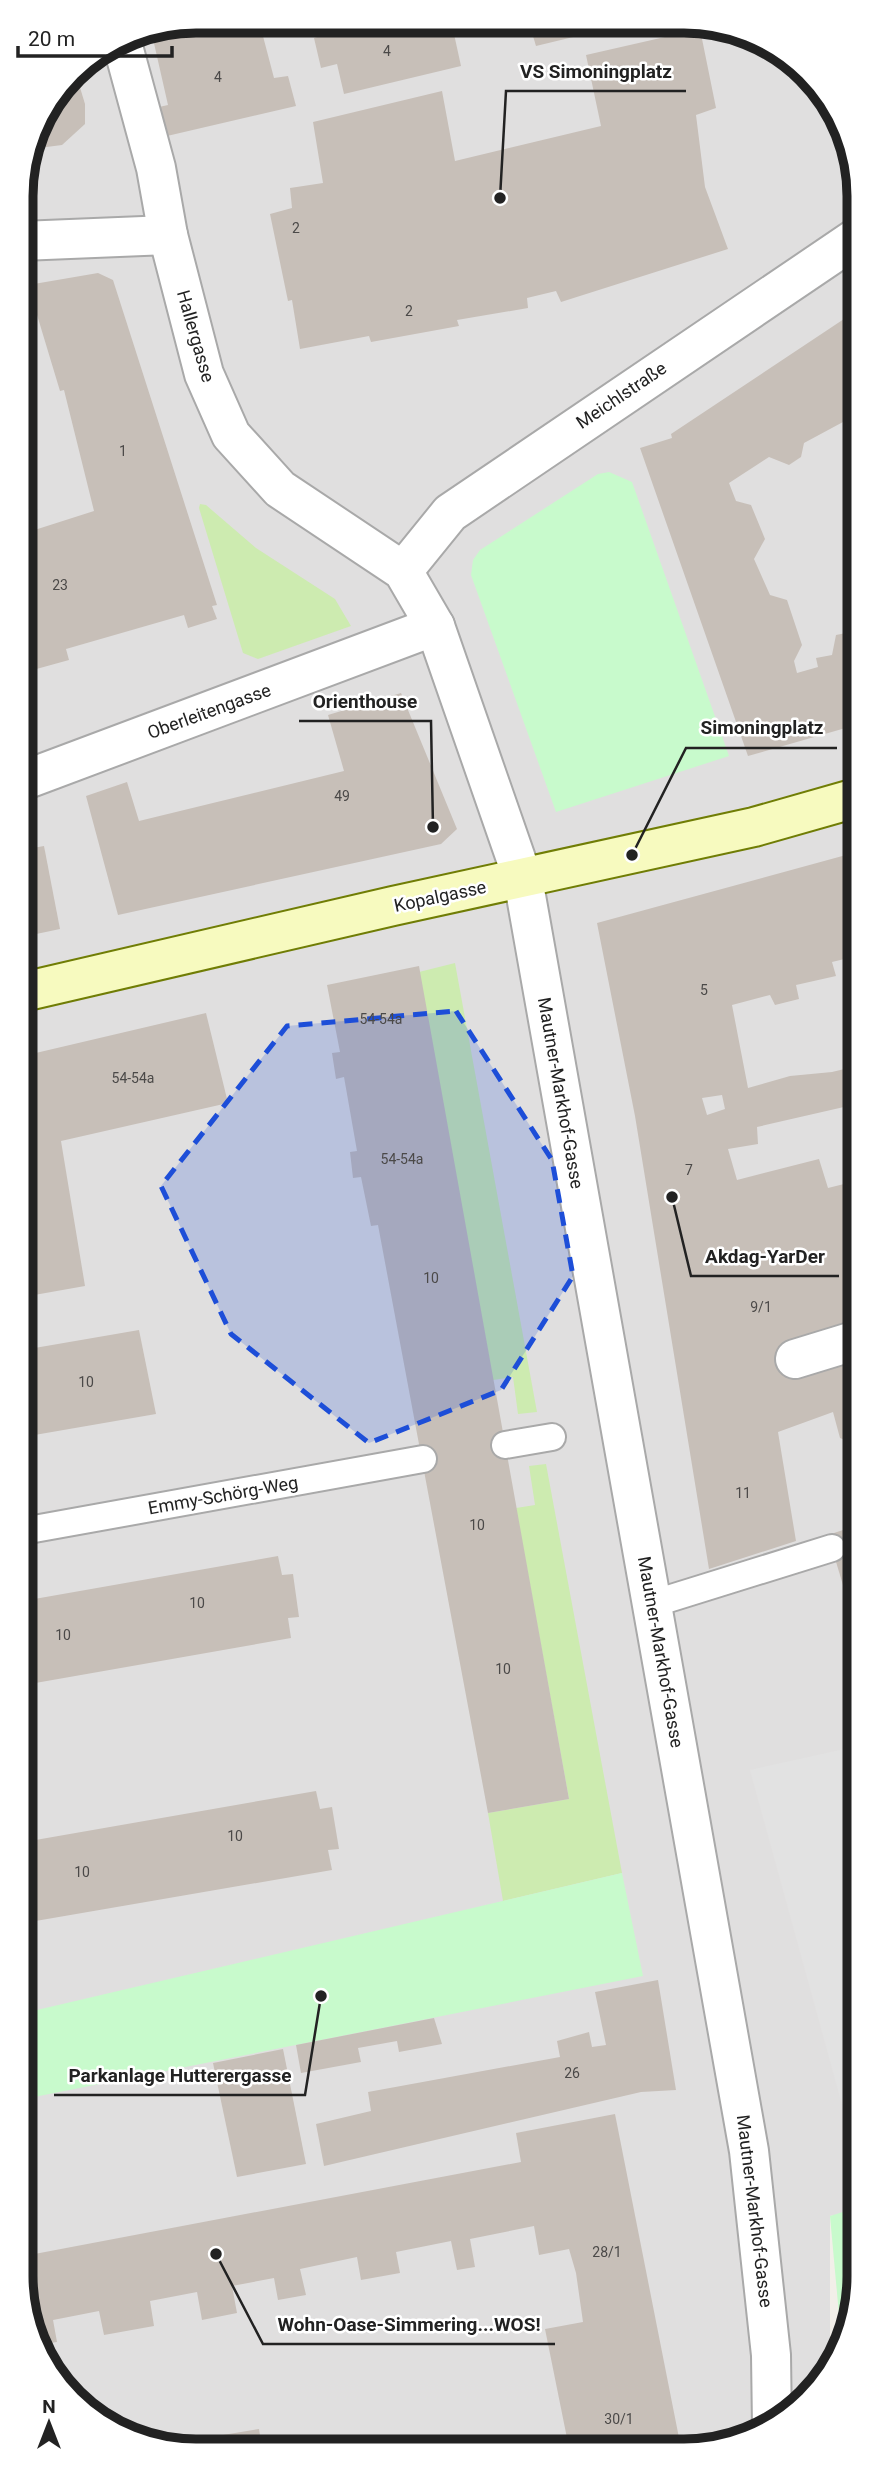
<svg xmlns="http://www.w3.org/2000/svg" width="880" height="2472" viewBox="0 0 880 2472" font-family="Roboto,sans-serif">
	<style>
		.residential { fill: #e0dfdf }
		.grass { fill: #cdebb0 }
		.park { fill: #c8facc }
		.parking { fill: #e2e2e2 }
		.building { fill: #c7bfb8; fill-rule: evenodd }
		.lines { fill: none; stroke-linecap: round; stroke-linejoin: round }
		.lane-casing { stroke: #a9a9a9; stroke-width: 30 }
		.street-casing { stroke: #a9a9a9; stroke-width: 42 }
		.secondary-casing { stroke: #707d05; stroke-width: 42 }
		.lane { stroke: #fff; stroke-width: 26 }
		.street { stroke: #fff; stroke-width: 38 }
		.secondary { stroke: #f7fabf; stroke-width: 38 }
		.marked { fill: #1d4ed8; fill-opacity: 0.2; stroke: #1d4ed8; stroke-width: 5; stroke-dasharray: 14 9; stroke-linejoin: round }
		.labels { text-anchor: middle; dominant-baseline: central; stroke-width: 5; stroke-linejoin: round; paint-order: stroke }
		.number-label { font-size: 14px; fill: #4b4948 }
		.street-label { font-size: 18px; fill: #222; stroke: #fff }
		.rim { fill: none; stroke: #222; stroke-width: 9 }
		.leader { fill: none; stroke: #222; stroke-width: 2.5 }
		.callout-dot { fill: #222; stroke: #fff; stroke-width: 2.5 }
		.callout-label { font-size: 19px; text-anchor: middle; font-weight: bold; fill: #222; stroke: #fff; stroke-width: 5; stroke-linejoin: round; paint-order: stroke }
	</style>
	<rect width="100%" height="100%" fill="#f2efe9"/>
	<polygon class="residential" points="196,21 719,24 807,72 856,161 859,2210 830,2216 830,2369 816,2391 772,2427 719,2448 162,2448 73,2400 24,2311 21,184 39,118 80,65 129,34"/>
	<g class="grass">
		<polygon points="200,504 206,505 256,548 335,599 351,626 258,659 243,653 199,508"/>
		<polygon points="455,963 537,1412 518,1414 513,1377 493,1380 419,972"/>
		<polygon points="546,1464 622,1873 503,1901 488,1813 569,1799 516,1508 535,1505 529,1466"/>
	</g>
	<g class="park">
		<polygon points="609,472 632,482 729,756 556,812 471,575 473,560 480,550 598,474"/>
		<polygon points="622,1873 643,1976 24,2099 24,2013"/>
		<polygon points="859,2207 859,2287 842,2348 830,2216"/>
	</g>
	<polygon class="parking" points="858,1746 858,2103 843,2108 750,1770"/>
	<g class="building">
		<polygon points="196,21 259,21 274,78 288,76 296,106 167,136 159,107 168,105 151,30"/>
		<polygon points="326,22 435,23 438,36 454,34 461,66 344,94 337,64 321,68 314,38 329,33"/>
		<polygon points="529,23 623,24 623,25 536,46"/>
		<polygon points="700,29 716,108 696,115 705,187 728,249 561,302 556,291 527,298 528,308 457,320 459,326 371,342 369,336 300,349 292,300 288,301 270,214 292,208 290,188 323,183 313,122 442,91 455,161 601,126 586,55"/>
		<polygon points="75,71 85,104 85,124 62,145 31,149 39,118"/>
		<polygon points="98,273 113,280 217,605 212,606 217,619 188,628 184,615 66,649 69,660 22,673 22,534 94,511 64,390 60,391 28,285"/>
		<polygon points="856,311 856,415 804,443 801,457 789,465 769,457 729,483 736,501 751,505 765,539 754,559 770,595 787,600 802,645 794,661 797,673 818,667 816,658 832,655 836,635 856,631 856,725 748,756 640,448 672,438 671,434"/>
		<polygon points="401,693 457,829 441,844 118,915 86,796 127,782 139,821 344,771 328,715"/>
		<polygon points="44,846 60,929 22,937 22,850"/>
		<path d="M857,852V956L832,962L836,976L796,985L799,999L775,1005L770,995L732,1005L748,1088L790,1076L832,1072L857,1066V1104L757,1127L758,1144L728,1149L737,1180L819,1159L828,1188L844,1184L852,1210L857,1209V1327L794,1345L797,1378L857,1357V1445L840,1438L833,1412L778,1432L796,1541L709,1569L635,1116L597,923ZM722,1095L725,1109L707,1115L702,1098Z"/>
		<polygon points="419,966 569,1799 488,1813 378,1225 371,1226 361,1177 353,1178 350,1152 357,1151 344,1077 336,1079 332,1053 340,1052 327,985"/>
		<polygon points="206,1013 228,1103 61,1141 85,1286 23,1297 23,1056"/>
		<polygon points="139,1330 156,1414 23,1437 23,1350"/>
		<polygon points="858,1525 858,1632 857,1632 828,1535"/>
		<polygon points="278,1556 282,1575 293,1574 299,1617 288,1618 291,1638 24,1685 23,1601"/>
		<polygon points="316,1791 320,1809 332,1807 339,1849 328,1850 332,1870 24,1923 24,1842"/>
		<polygon points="658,1980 676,2090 641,2092 324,2166 316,2124 371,2111 368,2092 560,2057 557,2041 589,2032 592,2047 606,2045 595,1992"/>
		<polygon points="434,2018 442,2044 399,2052 397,2041 358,2048 361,2062 301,2073 296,2045"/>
		<polygon points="283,2049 306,2164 237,2177 213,2063"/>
		<polygon points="615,2114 681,2448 569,2448 545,2329 583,2322 576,2273 569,2249 539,2255 534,2226 470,2239 475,2267 457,2270 451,2241 396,2252 400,2273 361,2280 357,2257 300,2269 306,2295 278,2300 274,2278 232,2286 237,2313 202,2320 197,2292 150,2301 154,2326 104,2335 99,2311 53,2320 57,2342 43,2344 24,2311 24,2256 521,2162 516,2133"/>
		<polygon points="259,2429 262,2448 225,2448 223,2435"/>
		<polygon points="316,2441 317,2448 286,2448 286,2446"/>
	</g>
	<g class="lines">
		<g class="lane-casing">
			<g id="lane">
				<polyline points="505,1445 552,1437"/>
				<polyline points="23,1531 423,1459"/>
				<polyline points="652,1604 832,1548"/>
			</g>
		</g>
		<g class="street-casing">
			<g id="street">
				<polyline points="121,39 156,168 168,235 204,374 231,435 280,489 403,571 435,626 523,879 749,2151 771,2355 772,2427"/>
				<polyline points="21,241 168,235"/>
				<polyline points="403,571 450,513 856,238"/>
				<polyline points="22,781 435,626"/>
				<polyline points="795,1359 857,1340"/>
			</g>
		</g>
		<g class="secondary-casing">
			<polyline id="secondary" points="23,992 393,906 754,827 856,798"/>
		</g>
		<use href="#lane" class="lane"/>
		<use href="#street" class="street"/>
		<use href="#secondary" class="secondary"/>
	</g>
	<path class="marked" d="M456,1011L552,1160L573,1276L501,1390L369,1443L231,1334L161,1186L287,1026Z"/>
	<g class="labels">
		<g class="number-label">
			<text x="387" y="51">4</text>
			<text x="218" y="77">4</text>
			<text x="296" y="228">2</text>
			<text x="409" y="311">2</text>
			<text x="123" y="451">1</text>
			<text x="60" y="585">23</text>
			<text x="342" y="796">49</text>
			<text x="704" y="990">5</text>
			<text x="381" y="1019">54-54a</text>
			<text x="133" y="1078">54-54a</text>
			<text x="402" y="1159">54-54a</text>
			<text x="689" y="1170">7</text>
			<text x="431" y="1278">10</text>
			<text x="761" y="1307">9/1</text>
			<text x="86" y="1382">10</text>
			<text x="743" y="1493">11</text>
			<text x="477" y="1525">10</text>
			<text x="197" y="1603">10</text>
			<text x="63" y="1635">10</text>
			<text x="503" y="1669">10</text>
			<text x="235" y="1836">10</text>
			<text x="82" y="1872">10</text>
			<text x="572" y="2073">26</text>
			<text x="607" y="2252">28/1</text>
			<text x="619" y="2419">30/1</text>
		</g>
		<g class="street-label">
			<text transform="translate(196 336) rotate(74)">Hallergasse</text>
			<text transform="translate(621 395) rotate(-34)">Meichlstraße</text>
			<text transform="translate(209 711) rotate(-20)">Oberleitengasse</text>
			<text transform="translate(440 896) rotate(-12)">Kopalgasse</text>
			<text transform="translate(561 1093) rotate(80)">Mautner-Markhof-Gasse</text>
			<text transform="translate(223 1495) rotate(-10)">Emmy-Schörg-Weg</text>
			<text transform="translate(661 1652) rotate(80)">Mautner-Markhof-Gasse</text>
			<text transform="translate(755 2211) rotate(83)">Mautner-Markhof-Gasse</text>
		</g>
	</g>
	<path d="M0 0H880V2472H0ZM196 33H684A163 163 0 0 1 847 196V2276A163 163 0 0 1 684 2439H196A163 163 0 0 1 33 2276V196A163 163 0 0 1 196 33Z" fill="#fff" fill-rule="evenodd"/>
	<path class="rim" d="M196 33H684A163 163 0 0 1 847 196V2276A163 163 0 0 1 684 2439H196A163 163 0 0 1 33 2276V196A163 163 0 0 1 196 33Z"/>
	<path class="leader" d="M500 198L506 91H686M433 827L431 721H299M632 855L686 748H837M672 1197L691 1276H839M321 1996L305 2095H54M216 2254L263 2344H555"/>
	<g class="callout-dot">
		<circle cx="500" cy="198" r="7"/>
		<circle cx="433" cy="827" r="7"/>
		<circle cx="632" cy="855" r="7"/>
		<circle cx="672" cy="1197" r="7"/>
		<circle cx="321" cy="1996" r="7"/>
		<circle cx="216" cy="2254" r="7"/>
	</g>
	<g class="callout-label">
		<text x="596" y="78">VS Simoningplatz</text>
		<text x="365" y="708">Orienthouse</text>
		<text x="762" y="734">Simoningplatz</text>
		<text x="765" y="1263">Akdag-YarDer</text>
		<text x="180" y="2082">Parkanlage Hutterergasse</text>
		<text x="409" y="2331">Wohn-Oase-Simmering...WOS!</text>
	</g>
	<g transform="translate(49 2423)" stroke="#ffffff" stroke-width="5" paint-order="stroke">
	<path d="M0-5L12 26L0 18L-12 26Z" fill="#222222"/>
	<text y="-10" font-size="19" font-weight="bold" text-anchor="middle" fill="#222222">N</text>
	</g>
	<path d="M18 46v10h154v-10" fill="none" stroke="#222222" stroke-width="3.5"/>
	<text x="28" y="46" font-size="21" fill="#222222" stroke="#ffffff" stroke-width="5" paint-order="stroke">20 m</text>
</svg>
